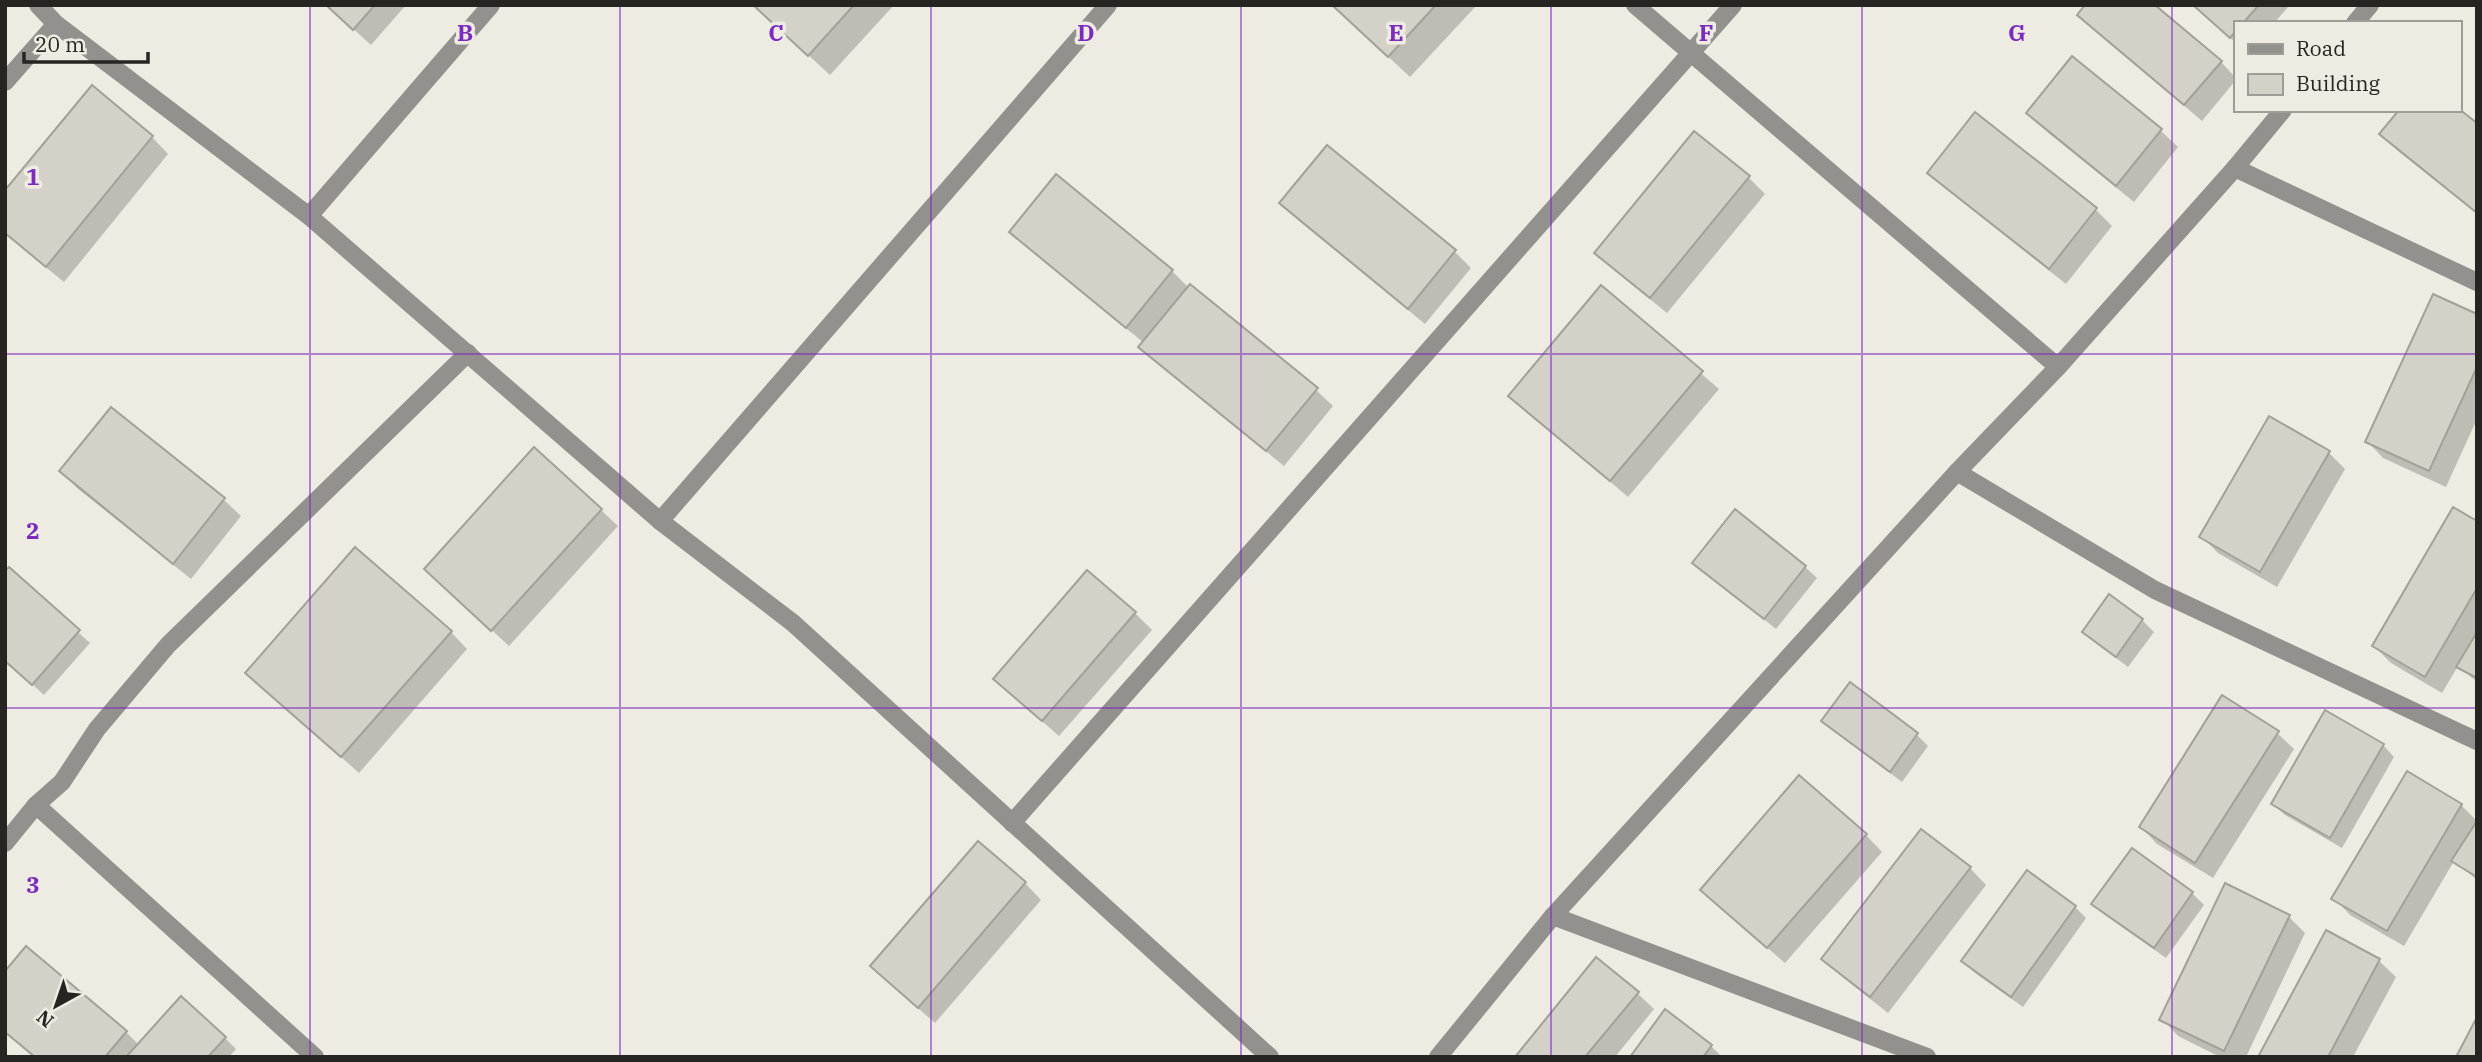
<svg xmlns="http://www.w3.org/2000/svg" width="2482" height="1062" viewBox="0 0 2482 1062" font-family="'IBM Plex Serif',serif">
	<style>
		.shadow { fill: #0003 }
		.building { fill: #d4d2c8; stroke: #a2a097; stroke-width: 2 }
		.lines { fill: none; stroke-linecap: round; stroke-linejoin: round }
		.minor { stroke: #92918d; stroke-width: 18 }
		.grid { fill: none; stroke: #7b2cbf; stroke-width: 2; stroke-opacity: 0.55 }
		.grid-label { font-size: 23px; text-anchor: middle; font-weight: bold; fill: #7b2cbf; stroke: #eeece2; stroke-width: 7; stroke-linejoin: round; paint-order: stroke }
	</style>
	<rect width="100%" height="100%" fill="#eeece2"/>
	<g class="shadow">
		<polygon points="327,5 406,5 371,45"/>
		<polygon points="754,5 894,5 830,75"/>
		<polygon points="1333,5 1477,5 1410,77"/>
		<polygon points="2193,5 2287,5 2289,6 2274,23 2235,23 2235,42"/>
		<polygon points="2079,15 2221,62 2235,77 2235,81 2202,121"/>
		<polygon points="2072,59 2161,131 2178,147 2134,202 2045,130 2028,113"/>
		<polygon points="2477,126 2477,214 2398,151 2382,134"/>
		<polygon points="152,137 168,154 64,282 5,234 5,193"/>
		<polygon points="1327,147 1455,252 1471,268 1425,324 1298,220 1281,203"/>
		<polygon points="1929,172 2095,209 2112,226 2066,284 1946,189"/>
		<polygon points="1748,177 1765,194 1667,313 1613,269 1596,253"/>
		<polygon points="1011,232 1172,271 1189,288 1316,390 1333,406 1284,466 1157,363 1141,347 1144,343 1028,248"/>
		<polygon points="1601,287 1719,389 1628,497 1511,396"/>
		<polygon points="2477,316 2477,419 2446,487 2383,458 2367,441"/>
		<polygon points="111,409 224,500 241,516 191,579 77,488 61,471"/>
		<polygon points="2328,452 2345,469 2277,587 2218,553 2201,536"/>
		<polygon points="601,510 618,526 509,646 443,585"/>
		<polygon points="2477,523 2477,682 2458,666 2442,693 2391,663 2374,646"/>
		<polygon points="1695,563 1805,567 1817,578 1776,629"/>
		<polygon points="9,570 90,643 44,695 5,660"/>
		<polygon points="2110,596 2142,620 2154,632 2128,667 2096,643 2085,632"/>
		<polygon points="1135,613 1152,630 1059,736 1012,695"/>
		<polygon points="451,632 467,649 359,773 247,673"/>
		<polygon points="1850,685 1917,735 1928,746 1902,782 1835,732 1824,721"/>
		<polygon points="2277,733 2294,749 2213,878 2157,844 2141,827"/>
		<polygon points="2383,745 2394,757 2342,848 2285,815 2273,804"/>
		<polygon points="2461,805 2477,821 2477,880 2454,861 2404,946 2350,915 2334,898"/>
		<polygon points="1866,835 1882,852 1785,963 1719,906"/>
		<polygon points="2132,850 2192,893 2204,905 2166,958 2105,915 2094,904"/>
		<polygon points="1970,868 1986,885 1888,1013 1840,975 1823,958"/>
		<polygon points="1025,883 1041,900 935,1023 889,983"/>
		<polygon points="2075,907 2086,918 2023,1007 1975,973 1963,961"/>
		<polygon points="2289,917 2305,933 2246,1057 2220,1057 2178,1036 2162,1019"/>
		<polygon points="2379,961 2396,977 2353,1057 2260,1057"/>
		<polygon points="5,973 126,1032 139,1045 225,1038 236,1049 229,1057 34,1057 5,1033"/>
		<polygon points="1637,993 1654,1009 1615,1057 1518,1057"/>
		<polygon points="1711,1046 1722,1057 1632,1057"/>
	</g>
	<g class="building">
		<polygon points="326,5 375,5 353,30"/>
		<polygon points="753,5 854,5 808,56"/>
		<polygon points="1332,5 1436,5 1388,57"/>
		<polygon points="2085,5 2155,5 2222,61 2184,105 2077,15"/>
		<polygon points="2193,5 2259,5 2243,23 2235,23 2235,32 2230,38"/>
		<polygon points="2072,56 2162,129 2116,186 2026,113"/>
		<polygon points="92,85 153,136 46,267 5,233 5,190"/>
		<polygon points="2459,109 2477,123 2477,213 2379,134 2399,110"/>
		<polygon points="1975,112 2097,208 2049,269 1927,173"/>
		<polygon points="1694,131 1750,176 1650,298 1594,253"/>
		<polygon points="1327,145 1456,250 1408,309 1279,203"/>
		<polygon points="1056,174 1173,270 1126,328 1009,232"/>
		<polygon points="1190,284 1318,388 1266,451 1138,347"/>
		<polygon points="1601,285 1703,371 1610,481 1508,396"/>
		<polygon points="2433,294 2477,314 2477,367 2429,471 2365,442"/>
		<polygon points="111,407 225,498 173,564 59,471"/>
		<polygon points="2269,416 2330,451 2260,572 2199,537"/>
		<polygon points="534,447 602,509 491,631 424,569"/>
		<polygon points="2453,507 2477,521 2477,588 2425,677 2372,646"/>
		<polygon points="1735,509 1806,566 1764,619 1692,563"/>
		<polygon points="355,547 452,631 341,757 245,673"/>
		<polygon points="9,567 80,630 32,685 5,661 5,571"/>
		<polygon points="1087,570 1136,612 1042,721 993,679"/>
		<polygon points="2109,594 2143,619 2116,657 2082,632"/>
		<polygon points="2477,632 2477,678 2456,667"/>
		<polygon points="1850,682 1918,733 1890,772 1821,721"/>
		<polygon points="2222,695 2279,731 2195,863 2139,827"/>
		<polygon points="2325,710 2384,744 2330,838 2271,804"/>
		<polygon points="2407,771 2462,804 2387,931 2331,899"/>
		<polygon points="1799,775 1867,834 1767,948 1700,890"/>
		<polygon points="2477,821 2477,877 2451,861"/>
		<polygon points="1921,829 1971,867 1870,997 1821,959"/>
		<polygon points="978,841 1026,882 918,1008 870,966"/>
		<polygon points="2132,848 2193,892 2154,948 2091,904"/>
		<polygon points="2027,870 2076,906 2011,997 1961,961"/>
		<polygon points="2225,883 2290,915 2224,1051 2159,1020"/>
		<polygon points="2326,930 2380,959 2328,1057 2258,1057"/>
		<polygon points="26,946 127,1031 105,1057 35,1057 5,1032 5,971"/>
		<polygon points="1596,957 1639,992 1585,1057 1515,1057"/>
		<polygon points="181,996 226,1037 208,1057 126,1057"/>
		<polygon points="1665,1009 1712,1045 1703,1057 1630,1057"/>
		<polygon points="2477,1017 2477,1057 2456,1057"/>
	</g>
	<g class="lines">
		<g class="minor">
			<polyline points="38,5 56,24 309,216 660,521 793,623 1270,1057"/>
			<polyline points="1635,5 2058,367"/>
			<polyline points="2355,23 2370,5"/>
			<polyline points="5,82 56,24"/>
			<polyline points="2235,168 2477,282"/>
			<polyline points="309,216 491,5"/>
			<polyline points="1957,472 2155,590 2477,741"/>
			<polyline points="660,521 1108,5"/>
			<polyline points="36,805 315,1057"/>
			<polyline points="1012,823 1733,5"/>
			<polyline points="5,843 36,805 62,782 97,729 168,645 468,353"/>
			<polyline points="1553,916 1927,1057"/>
			<polyline points="1438,1057 1553,916 1957,472 2058,367 2235,168 2283,110"/>
		</g>
	</g>
	<path class="grid" d="M310,5V1057M620,5V1057M931,5V1057M1241,5V1057M1551,5V1057M1862,5V1057M2172,5V1057M5,354H2477M5,708H2477"/>
	<g class="grid-label">
		<text x="465" y="41">B</text>
		<text x="776" y="41">C</text>
		<text x="1086" y="41">D</text>
		<text x="1396" y="41">E</text>
		<text x="1706" y="41">F</text>
		<text x="2017" y="41">G</text>
		<text x="33" y="185">1</text>
		<text x="33" y="539">2</text>
		<text x="33" y="893">3</text>
	</g>
	<rect width="2482" height="1062" fill="none" stroke="#262521" stroke-width="14"/>
	<rect x="2234" y="21" width="228" height="91" fill="#eeece2" stroke="#9e9c95" stroke-width="2"/>
	<rect x="2248" y="44" width="35" height="10" fill="#92918d" stroke="#9e9c95" stroke-width="2"/>
	<text x="2296" y="56" font-size="21" fill="#262521">Road</text>
	<rect x="2248" y="74" width="35" height="21" fill="#d4d2c8" stroke="#9e9c95" stroke-width="2"/>
	<text x="2296" y="91" font-size="21" fill="#262521">Building</text>
	<g transform="translate(56 1006) rotate(220)" stroke="#eeece2" stroke-width="5" paint-order="stroke">
	<path d="M0-5L12 26L0 18L-12 26Z" fill="#262521"/>
	<text y="-10" font-size="19" font-weight="bold" text-anchor="middle" fill="#262521">N</text>
	</g>
	<path d="M24 52v10h124v-10" fill="none" stroke="#262521" stroke-width="3.5"/>
	<text x="35" y="52" font-size="21" fill="#262521" stroke="#eeece2" stroke-width="5" paint-order="stroke">20 m</text>
</svg>
